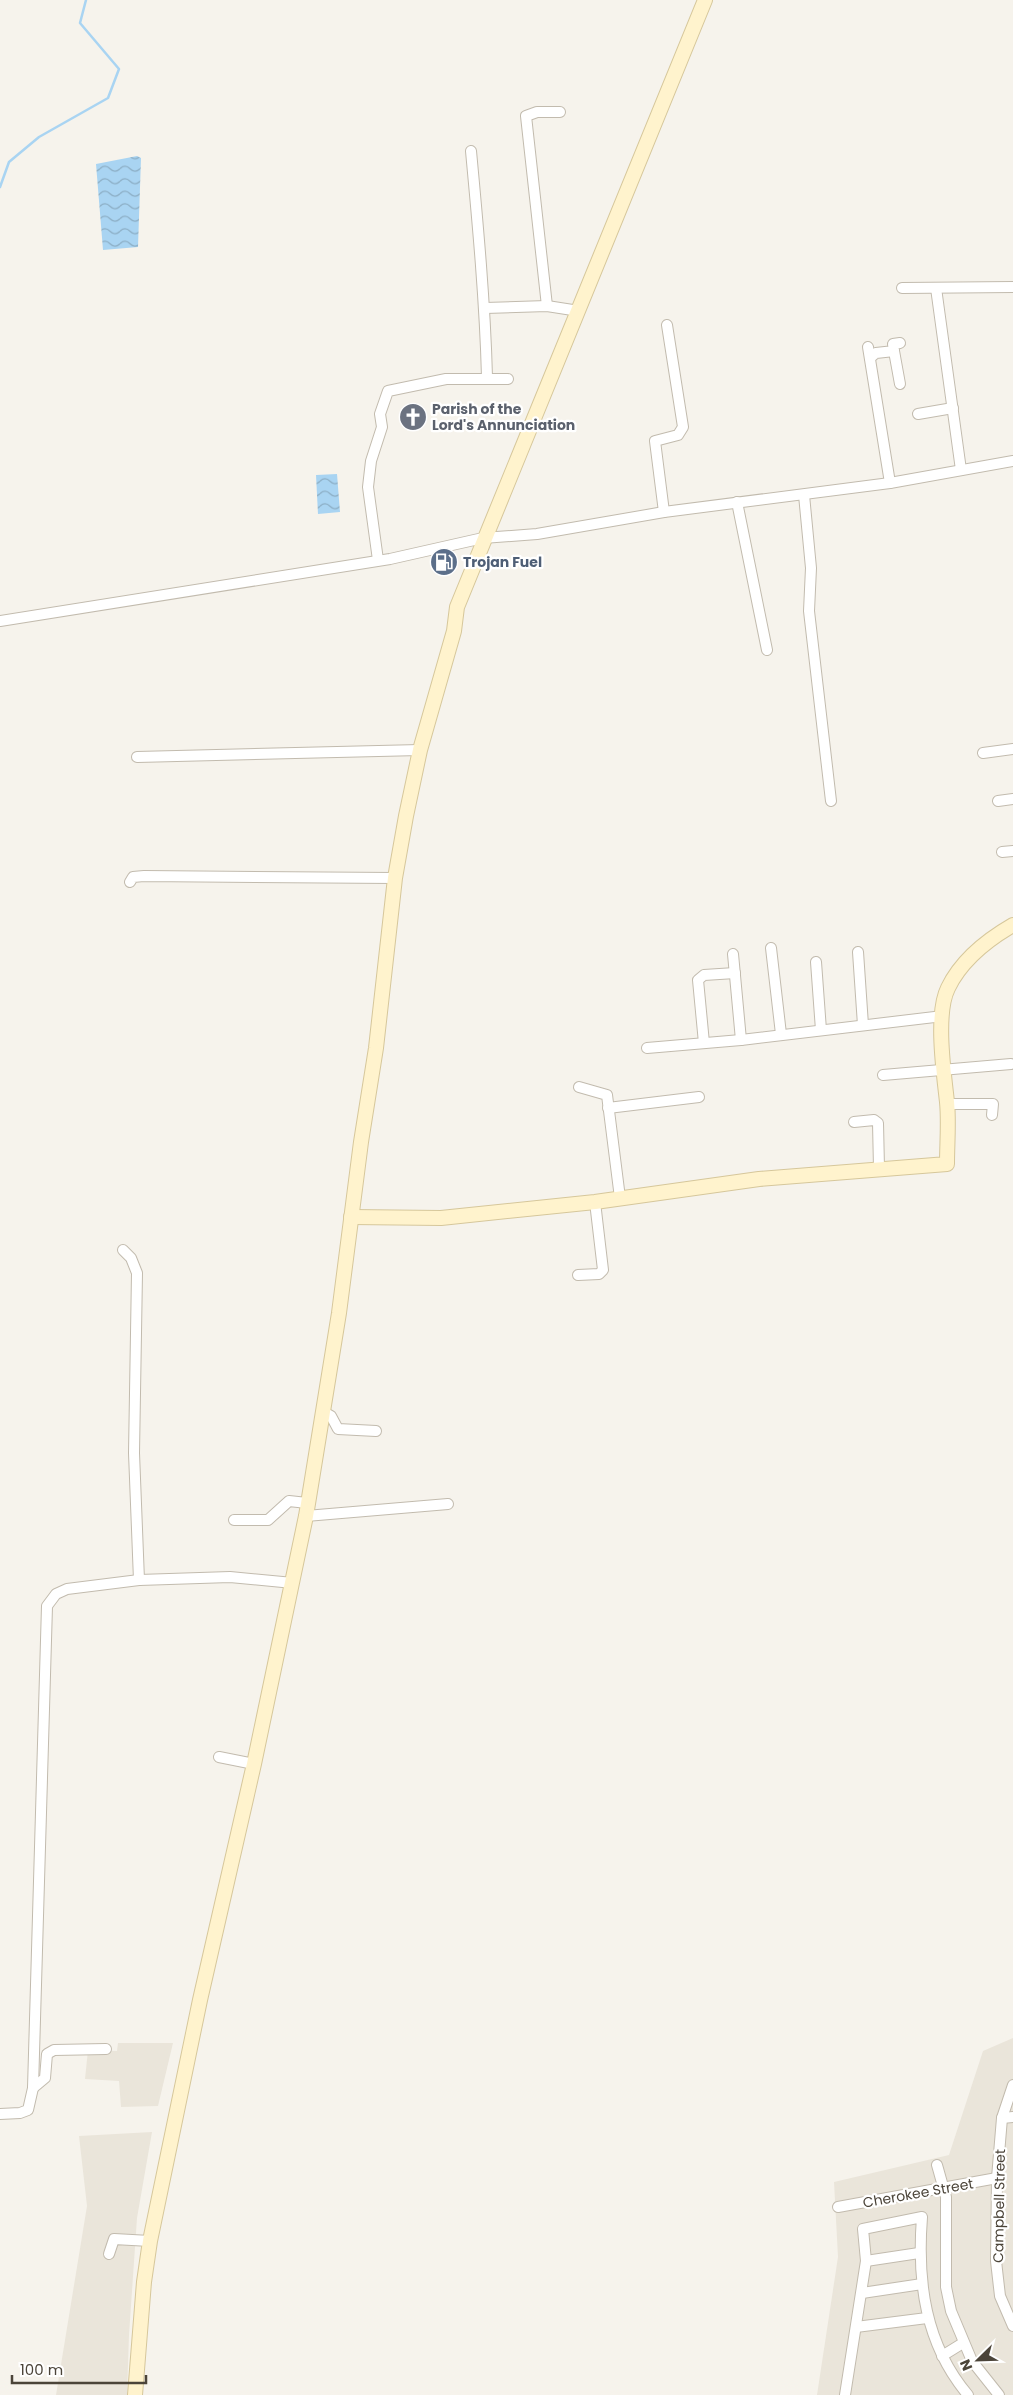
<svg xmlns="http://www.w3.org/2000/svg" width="1013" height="2395" viewBox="0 0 1013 2395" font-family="Poppins,sans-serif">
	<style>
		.residential { fill: #eae5da }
		.water { fill: url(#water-waves) }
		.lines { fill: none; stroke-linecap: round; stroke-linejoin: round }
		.stream { stroke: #a9d4f2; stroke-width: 2.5 }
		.street-casing { stroke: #c2bbae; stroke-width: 12 }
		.secondary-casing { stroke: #d6c79b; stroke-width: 16 }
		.street { stroke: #fff; stroke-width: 10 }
		.secondary { stroke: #fff3cd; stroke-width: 14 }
		.labels { text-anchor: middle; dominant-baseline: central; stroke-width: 4.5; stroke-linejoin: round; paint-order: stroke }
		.worship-label { font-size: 14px; font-weight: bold; fill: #5b616d; stroke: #fff; text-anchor: start }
		.service-label { font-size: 14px; font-weight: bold; fill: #4e5e75; stroke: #fff; text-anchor: start }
		.street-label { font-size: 14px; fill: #4b4439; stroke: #fff }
	</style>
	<defs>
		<pattern id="water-waves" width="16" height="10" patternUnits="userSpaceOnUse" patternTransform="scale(1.25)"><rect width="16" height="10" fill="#a9d4f2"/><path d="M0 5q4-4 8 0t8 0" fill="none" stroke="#8caec5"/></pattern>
	</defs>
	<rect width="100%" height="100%" fill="#f6f3ec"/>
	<g class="residential">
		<polygon points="1013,2038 1013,2395 817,2395 838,2257 834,2182 949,2155 983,2051"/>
		<polygon points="118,2043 173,2043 158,2106 121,2107 119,2081 85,2079 88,2050 117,2051"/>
		<polygon points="152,2132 137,2218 129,2335 127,2395 56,2395 87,2206 79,2136"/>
	</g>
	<g class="water">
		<polygon points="137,156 141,158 138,247 103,250 96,164"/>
		<polygon points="337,474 340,512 318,514 316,475"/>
	</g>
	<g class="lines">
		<polyline class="stream" points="0,187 9,162 39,137 108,98 119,69 80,23 86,0"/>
		<g class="street-casing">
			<g id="street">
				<path d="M471,151C478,226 485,302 487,377"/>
				<polyline points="902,288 1013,287"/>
				<polyline points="936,288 961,470"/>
				<polyline points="547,306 526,116 537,112 560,112"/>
				<polyline points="485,308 547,306 579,311"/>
				<polyline points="868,347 890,483"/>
				<polyline points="894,351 900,384"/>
				<polyline points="870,358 876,353 894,351 893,344 900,343"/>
				<polyline points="918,414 953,408"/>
				<polyline points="804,495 811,568 809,611 831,801"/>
				<polyline points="737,502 767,650"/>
				<polyline points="664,512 655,441 678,435 683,427 667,325"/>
				<polyline points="378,560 368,487 371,461 382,427 380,414 388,391 446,379 508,379"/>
				<polyline points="0,621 390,559 483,538 537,534 664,512 890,483 1013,461"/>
				<polyline points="983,753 1013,749"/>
				<polyline points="137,757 420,750"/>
				<polyline points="998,801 1013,799"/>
				<polyline points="1002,852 1013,851"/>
				<polyline points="130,882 133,877 144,876 395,878"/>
				<polyline points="771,948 781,1034"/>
				<polyline points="858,952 863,1025"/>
				<polyline points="733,954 741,1040"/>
				<polyline points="816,962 821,1030"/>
				<polyline points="704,1043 698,980 704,975 735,973"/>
				<polyline points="647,1048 741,1040 943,1016"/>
				<polyline points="883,1075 1011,1064"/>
				<polyline points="579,1087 607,1095 620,1198"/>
				<polyline points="947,1104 993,1104 992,1115"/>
				<polyline points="608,1108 699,1097"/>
				<polyline points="854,1122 874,1120 878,1123 879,1168"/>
				<polyline points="123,1250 131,1258 137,1273 134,1453 139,1580"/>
				<polyline points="578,1275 599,1274 603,1270 595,1202"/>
				<polyline points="322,1411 331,1416 338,1429 376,1431"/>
				<polyline points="306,1516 448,1504"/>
				<polyline points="234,1520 268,1520 289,1501 307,1503"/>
				<polyline points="219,1757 254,1764"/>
				<polyline points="1013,2085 1002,2118 997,2178 996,2261 1000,2296 1013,2326"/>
				<polyline points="33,2088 45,2078 47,2054 54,2050 106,2049"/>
				<polyline points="0,2114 20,2113 28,2110 33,2088 47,1606 56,1594 67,1589 139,1580 230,1577 293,1583"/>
				<polyline points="1002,2118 1013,2117"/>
				<polyline points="937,2165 946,2197 946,2287 951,2311 972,2361 999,2395"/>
				<polyline points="838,2207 997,2178"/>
				<polyline points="109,2254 114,2239 150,2241"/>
				<polyline points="866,2261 919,2253"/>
				<polyline points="862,2293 922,2284"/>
				<polyline points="856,2327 927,2318"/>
				<polyline points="942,2356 963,2343"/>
				<path d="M845,2395L866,2261L863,2229L922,2217C917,2282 925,2344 968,2395"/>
			</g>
		</g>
		<g class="secondary-casing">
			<g id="secondary">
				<path d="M351,1217L441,1218L595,1202L759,1179L947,1164C947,1144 949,1122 947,1102C944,1074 935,1014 948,988C961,961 987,940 1013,925"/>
				<polyline points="135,2395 144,2282 150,2241 200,2000 254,1764 306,1516 339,1313 361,1142 376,1048 395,878 406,816 420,750 454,631 457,607 705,0"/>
			</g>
		</g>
		<use href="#street" class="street"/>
		<use href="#secondary" class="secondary"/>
	</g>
	<defs>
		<g id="church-disc" transform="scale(1.4375)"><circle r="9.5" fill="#6b7280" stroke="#fff"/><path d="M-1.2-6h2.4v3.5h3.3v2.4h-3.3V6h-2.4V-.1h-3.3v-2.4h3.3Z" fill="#fff"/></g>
		<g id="fuel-disc" transform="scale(1.4375)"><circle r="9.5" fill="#5c6f8a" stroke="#fff"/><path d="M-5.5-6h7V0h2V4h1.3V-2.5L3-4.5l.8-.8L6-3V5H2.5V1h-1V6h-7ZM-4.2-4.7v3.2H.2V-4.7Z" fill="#fff"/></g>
	</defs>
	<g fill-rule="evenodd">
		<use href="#church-disc" x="413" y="417"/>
		<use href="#fuel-disc" x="444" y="562"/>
	</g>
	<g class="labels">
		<g class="worship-label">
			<text x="432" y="409">Parish of the<tspan x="432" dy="16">Lord's Annunciation</tspan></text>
		</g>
		<g class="service-label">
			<text x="463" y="562">Trojan Fuel</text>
		</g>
		<g class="street-label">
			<text transform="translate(918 2193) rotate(-10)">Cherokee Street</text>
			<text transform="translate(999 2206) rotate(-89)">Campbell Street</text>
		</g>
	</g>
	<g transform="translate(978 2360) rotate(247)" stroke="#ffffff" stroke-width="4" paint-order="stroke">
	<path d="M0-4L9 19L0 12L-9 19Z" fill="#4b4439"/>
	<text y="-8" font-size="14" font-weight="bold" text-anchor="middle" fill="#4b4439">N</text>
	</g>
	<path d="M12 2375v8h134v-8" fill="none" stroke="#4b4439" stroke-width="2.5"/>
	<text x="20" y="2375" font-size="15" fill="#4b4439" stroke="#ffffff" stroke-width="4" paint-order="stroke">100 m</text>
</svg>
